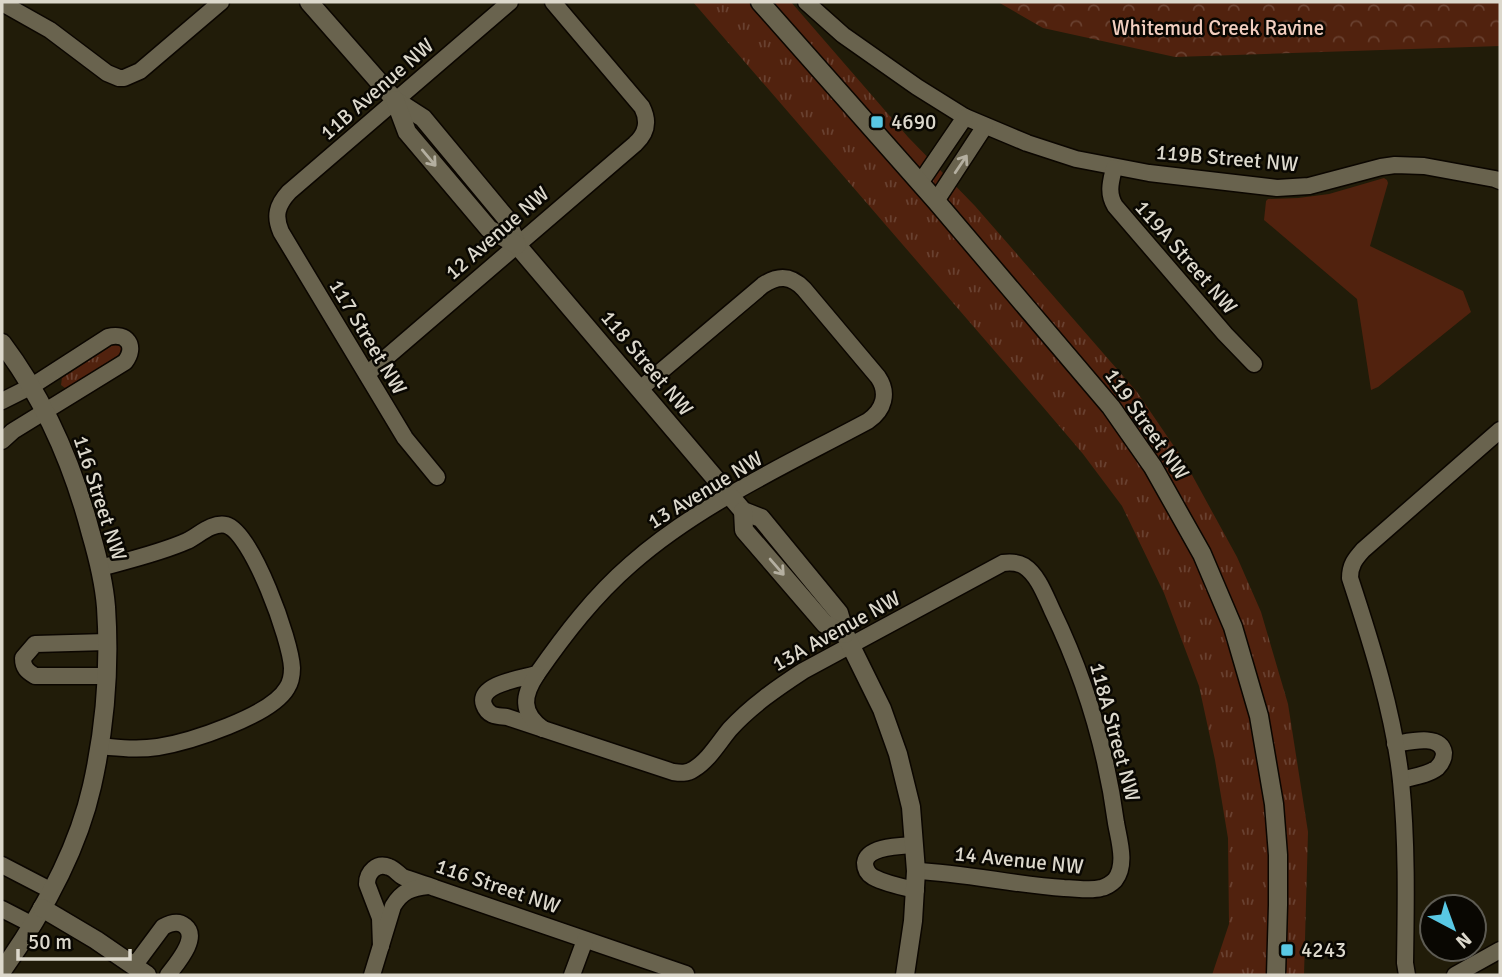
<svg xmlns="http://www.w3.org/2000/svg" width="1502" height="977" viewBox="0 0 1502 977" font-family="Signika,sans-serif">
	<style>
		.grass { fill: url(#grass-tufts) }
		.forest { fill: url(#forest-crowns) }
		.park { fill: #51220e }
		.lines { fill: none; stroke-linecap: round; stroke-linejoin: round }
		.street-casing { stroke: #0b0600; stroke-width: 19 }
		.secondary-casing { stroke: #0b0600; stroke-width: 21 }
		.street { stroke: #69634e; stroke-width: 16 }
		.secondary { stroke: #69634e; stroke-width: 18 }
		.oneway { stroke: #b4afa0 }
		.poi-dot { fill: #59c8e4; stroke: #090702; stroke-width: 2.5 }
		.labels { text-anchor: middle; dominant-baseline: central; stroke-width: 5; stroke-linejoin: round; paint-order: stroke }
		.park-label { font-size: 21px; fill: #f2cebf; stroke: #090702 }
		.street-label { font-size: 21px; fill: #dcd8cc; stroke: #090702 }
		.poi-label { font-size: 21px; fill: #dcd8cc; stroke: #090702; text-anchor: start }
	</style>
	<defs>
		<pattern id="grass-tufts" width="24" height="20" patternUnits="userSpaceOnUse" patternTransform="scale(1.75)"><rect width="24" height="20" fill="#51220e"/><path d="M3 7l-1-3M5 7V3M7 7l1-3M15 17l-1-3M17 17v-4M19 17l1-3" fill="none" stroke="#694130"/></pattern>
		<pattern id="forest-crowns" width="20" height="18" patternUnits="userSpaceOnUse" patternTransform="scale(1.75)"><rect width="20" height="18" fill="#51220e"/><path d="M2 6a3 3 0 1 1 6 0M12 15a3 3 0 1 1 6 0" fill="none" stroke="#694130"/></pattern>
	</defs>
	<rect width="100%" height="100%" fill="#211c09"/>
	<g class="grass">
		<polygon points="693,2 791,2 908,137 975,206 1137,392 1186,464 1237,557 1261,612 1288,704 1308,832 1304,975 1212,975 1229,924 1228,838 1215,760 1199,686 1164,593 1122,506 1083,454 1043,407"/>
		<polygon points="118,344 122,349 120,354 70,386 65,388 61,385 62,378 113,345"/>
	</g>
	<polygon class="forest" points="998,2 1500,2 1500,46 1175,57 1043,28"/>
	<polygon class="park" points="1384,178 1387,180 1388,183 1370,246 1463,291 1471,312 1378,387 1371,390 1357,299 1264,220 1266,201 1268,199 1298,198 1329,194"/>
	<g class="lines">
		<g class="street-casing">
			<g id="street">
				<polyline points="806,2 843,35 917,87 965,117 1027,143 1076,159 1149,173 1277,188 1309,186 1381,167 1395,165 1424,166 1495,179 1500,181"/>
				<polyline points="2,3 50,30 107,73 119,78 124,78 140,71 221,2"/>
				<path d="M1114,168C1111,181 1107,193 1115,206L1225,334L1254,364"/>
				<polyline points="920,183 965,117"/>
				<polyline points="936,201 985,126"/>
				<path d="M367,374L635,144C647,133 649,121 642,107L553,2"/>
				<path d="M640,389L763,285C778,275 791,275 804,289L878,377C889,393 884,410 868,421C788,464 699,504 631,564C594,596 565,634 537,674C524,678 476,684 484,705C488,716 496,716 507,717L673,772C680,773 687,774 694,769C709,760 719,742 730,729C751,706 777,688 803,671L1003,563C1010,562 1017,562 1024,566C1038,575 1045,595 1052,610C1085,678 1106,748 1116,823C1119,840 1127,865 1115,880C1112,883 1106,887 1101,888C1090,891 1076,888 1064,888C1015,885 966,873 916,871"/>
				<path d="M2,401L32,386L108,337C127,332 137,346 125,362L13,431L2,441"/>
				<path d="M437,477L405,438L281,232C274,216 277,205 289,192L510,2"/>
				<path d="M537,674C523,695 520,712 543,729"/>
				<path d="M106,676H35C27,671 23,668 23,658L35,644L107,642"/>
				<path d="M1395,744C1408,742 1441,733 1444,753C1444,758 1441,764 1437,768C1428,775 1412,777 1401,780"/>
				<path d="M99,746C119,748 138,750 158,747C189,742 271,716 287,688C291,682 292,675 292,668C291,641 252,532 226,525C212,522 199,535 187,541C160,553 129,560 100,568"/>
				<path d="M914,845C901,846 867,846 865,863C865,869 868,874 873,877C886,884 902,887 916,890"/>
				<polyline points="2,865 52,891"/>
				<polyline points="2,909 33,925"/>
				<path d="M381,946L380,918L367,884C367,872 377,862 389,867C395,869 398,874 403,877C414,881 425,884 435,888L686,974"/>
				<path d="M134,966L163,927C170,923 178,920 185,926C200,938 176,964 168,975"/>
				<path d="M372,975L393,906C402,891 411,888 428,886"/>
				<polyline points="572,975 585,940"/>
				<path d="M1407,975L1405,963C1406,902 1407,841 1401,781C1394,714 1371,642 1350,578C1350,565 1355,559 1363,550L1500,430"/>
				<polyline points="1455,975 1500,950"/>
			</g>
		</g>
		<g class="secondary-casing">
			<g id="secondary">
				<polyline points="309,2 395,100 423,118 506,218 517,245 743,511 761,518 839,613 845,634 882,709 898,754 911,807 916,871 913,921 905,975"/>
				<polyline points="760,2 936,201 1111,407 1153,467 1202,554 1233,627 1259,716 1274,804 1278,855 1278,905 1276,975"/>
				<polyline points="395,100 407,132 489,229 517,245"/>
				<path d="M2,343C45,400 73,465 91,534C98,558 104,582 106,607C110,666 105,728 92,786C77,853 41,916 2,971"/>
				<polyline points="743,511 744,530 825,624 845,634"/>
				<polyline points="42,908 96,940 147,975"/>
			</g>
		</g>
		<use href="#street" class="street"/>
		<use href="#secondary" class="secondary"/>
	</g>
	<defs><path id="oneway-shaft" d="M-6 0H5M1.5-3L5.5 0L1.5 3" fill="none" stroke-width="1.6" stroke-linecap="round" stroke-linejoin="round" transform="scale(1.75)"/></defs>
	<g class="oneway">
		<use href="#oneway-shaft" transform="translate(429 158) rotate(50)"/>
		<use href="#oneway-shaft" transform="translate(961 164) rotate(-56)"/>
		<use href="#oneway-shaft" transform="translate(777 567) rotate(49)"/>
	</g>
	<g class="poi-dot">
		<rect x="870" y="115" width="14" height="14" rx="3.5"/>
		<rect x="1280" y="943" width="14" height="14" rx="3.5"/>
	</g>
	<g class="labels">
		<g class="park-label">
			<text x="1218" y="28">Whitemud Creek Ravine</text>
		</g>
		<g class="street-label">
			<text transform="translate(377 89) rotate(-41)">11B Avenue NW</text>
			<text transform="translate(1227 158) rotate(5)">119B Street NW</text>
			<text transform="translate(497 233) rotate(-41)">12 Avenue NW</text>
			<text transform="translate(1186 257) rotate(49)">119A Street NW</text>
			<text transform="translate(368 337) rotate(59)">117 Street NW</text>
			<text transform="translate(647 363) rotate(50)">118 Street NW</text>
			<text transform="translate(1147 424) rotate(55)">119 Street NW</text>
			<text transform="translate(705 490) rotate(-31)">13 Avenue NW</text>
			<text transform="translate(100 498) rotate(72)">116 Street NW</text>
			<text transform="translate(836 631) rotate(-29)">13A Avenue NW</text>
			<text transform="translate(1115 732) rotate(75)">118A Street NW</text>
			<text transform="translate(1019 860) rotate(6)">14 Avenue NW</text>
			<text transform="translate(498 886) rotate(19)">116 Street NW</text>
		</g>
		<g class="poi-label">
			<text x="891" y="122">4690</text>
			<text x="1301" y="950">4243</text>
		</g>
	</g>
	<rect width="1502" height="977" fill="none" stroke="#dcd8cc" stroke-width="7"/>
	<g transform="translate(1453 928) rotate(139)"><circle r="33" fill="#090702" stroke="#5d5b53" stroke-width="2"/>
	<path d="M0-5L12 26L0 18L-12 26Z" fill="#59c8e4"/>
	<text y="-10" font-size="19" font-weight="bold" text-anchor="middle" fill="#dcd8cc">N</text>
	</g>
	<path d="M18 949v10h112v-10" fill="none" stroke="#dcd8cc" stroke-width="3.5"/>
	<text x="28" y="949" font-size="21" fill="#dcd8cc" stroke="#090702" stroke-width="5" paint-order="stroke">50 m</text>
</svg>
